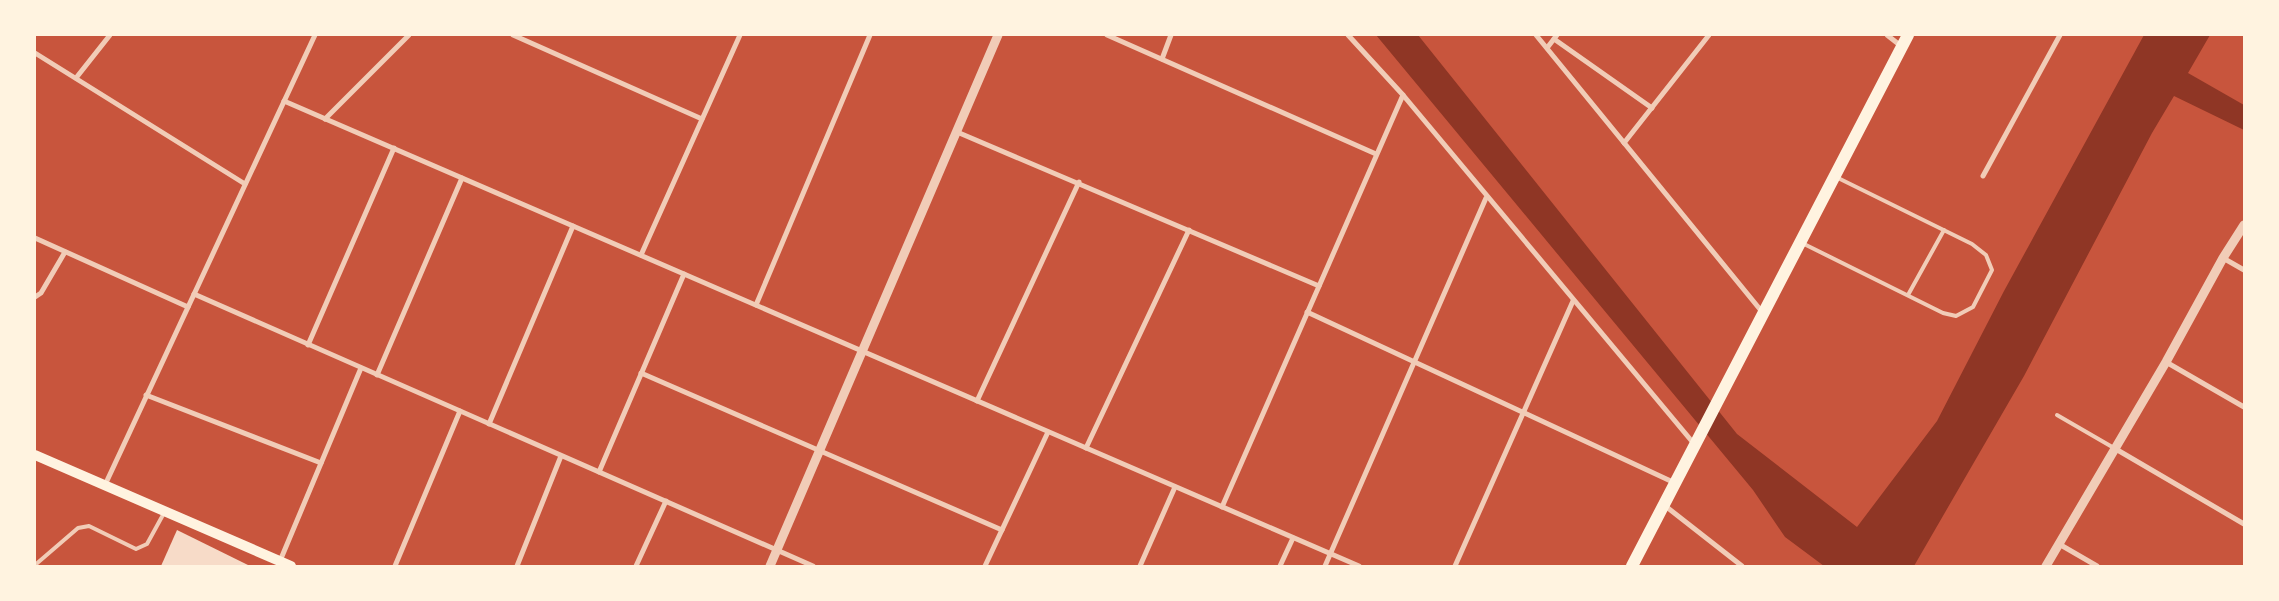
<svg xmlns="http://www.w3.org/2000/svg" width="2279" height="601" viewBox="0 0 2279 601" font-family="Mulish,sans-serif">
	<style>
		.water { fill: #8f3625 }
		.building { fill: #f7dbc8 }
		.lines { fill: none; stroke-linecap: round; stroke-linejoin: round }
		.service { stroke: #f1ccb7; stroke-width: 4 }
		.minor { stroke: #f1ccb7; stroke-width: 5 }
		.tertiary { stroke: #f1ccb7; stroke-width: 9 }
		.secondary { stroke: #fff3e0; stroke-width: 10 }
		.primary { stroke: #fff3e0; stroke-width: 12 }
	</style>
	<rect width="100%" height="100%" fill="#c8553d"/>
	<polygon class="water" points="1376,35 1418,35 1737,434 1857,527 1937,421 2004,291 2144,35 2210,35 2188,73 2244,105 2244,130 2174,96 2152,133 2024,376 1914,566 1824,566 1785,537 1753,490"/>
	<polygon class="building" points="177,530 250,566 161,566"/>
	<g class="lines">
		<g class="service">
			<polyline points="1802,243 1943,313 1956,316 1973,307 1992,270 1986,255 1972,244 1836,177"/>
			<polyline points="1908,295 1944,230"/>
			<polyline points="2057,415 2114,448"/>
			<polyline points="35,565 78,528 89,526 136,549 147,544 164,513"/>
		</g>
		<g class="minor">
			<polyline points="513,35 702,119"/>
			<polyline points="1107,35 1376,154"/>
			<polyline points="1348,35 1403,95 1695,445"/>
			<polyline points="1536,35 1763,313"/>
			<polyline points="1887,35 1901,46"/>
			<polyline points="1554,39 1652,108"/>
			<polyline points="1547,48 1557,35"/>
			<polyline points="35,53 245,184"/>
			<polyline points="1162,59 1171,35"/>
			<polyline points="76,78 110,35"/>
			<polyline points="284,101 1359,566"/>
			<polyline points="325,119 409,35"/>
			<polyline points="957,132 1319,286"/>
			<polyline points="1624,143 1709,35"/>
			<polyline points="1983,176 2060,35"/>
			<polyline points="35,238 188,307"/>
			<polyline points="641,255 740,35"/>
			<polyline points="2223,258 2244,270"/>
			<polyline points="194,294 813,566"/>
			<polyline points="35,297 41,293 65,252"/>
			<polyline points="756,305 870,35"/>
			<polyline points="1307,312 1675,483"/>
			<polyline points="308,345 394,148"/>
			<polyline points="2166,362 2244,407"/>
			<polyline points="641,373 1002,530"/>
			<polyline points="377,375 462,178"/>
			<polyline points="146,395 321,463"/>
			<polyline points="977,401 1079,182"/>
			<polyline points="489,424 573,226"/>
			<polyline points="1086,448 1189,230"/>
			<polyline points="2114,448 2244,524"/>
			<polyline points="599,472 684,274"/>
			<polyline points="105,485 315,35"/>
			<polyline points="1664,505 1742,566"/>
			<polyline points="1222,507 1403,95"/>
			<polyline points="2059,544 2097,566"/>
			<polyline points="280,561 361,368"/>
			<polyline points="395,566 460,411"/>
			<polyline points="517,566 561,456"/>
			<polyline points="636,566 666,501"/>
			<polyline points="985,566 1048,432"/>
			<polyline points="1140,566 1175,487"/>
			<polyline points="1280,566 1293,538"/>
			<polyline points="1325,566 1486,198"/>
			<polyline points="1455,566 1573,301"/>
		</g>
		<g class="tertiary">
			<polyline points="770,566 998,35"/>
			<polyline points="2046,566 2166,362 2223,258 2244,225"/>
		</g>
		<polyline class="secondary" points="35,455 291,566"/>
		<polyline class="primary" points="1632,566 1908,35"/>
	</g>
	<rect width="2279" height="601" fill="none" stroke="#fff3e0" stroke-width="72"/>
</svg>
